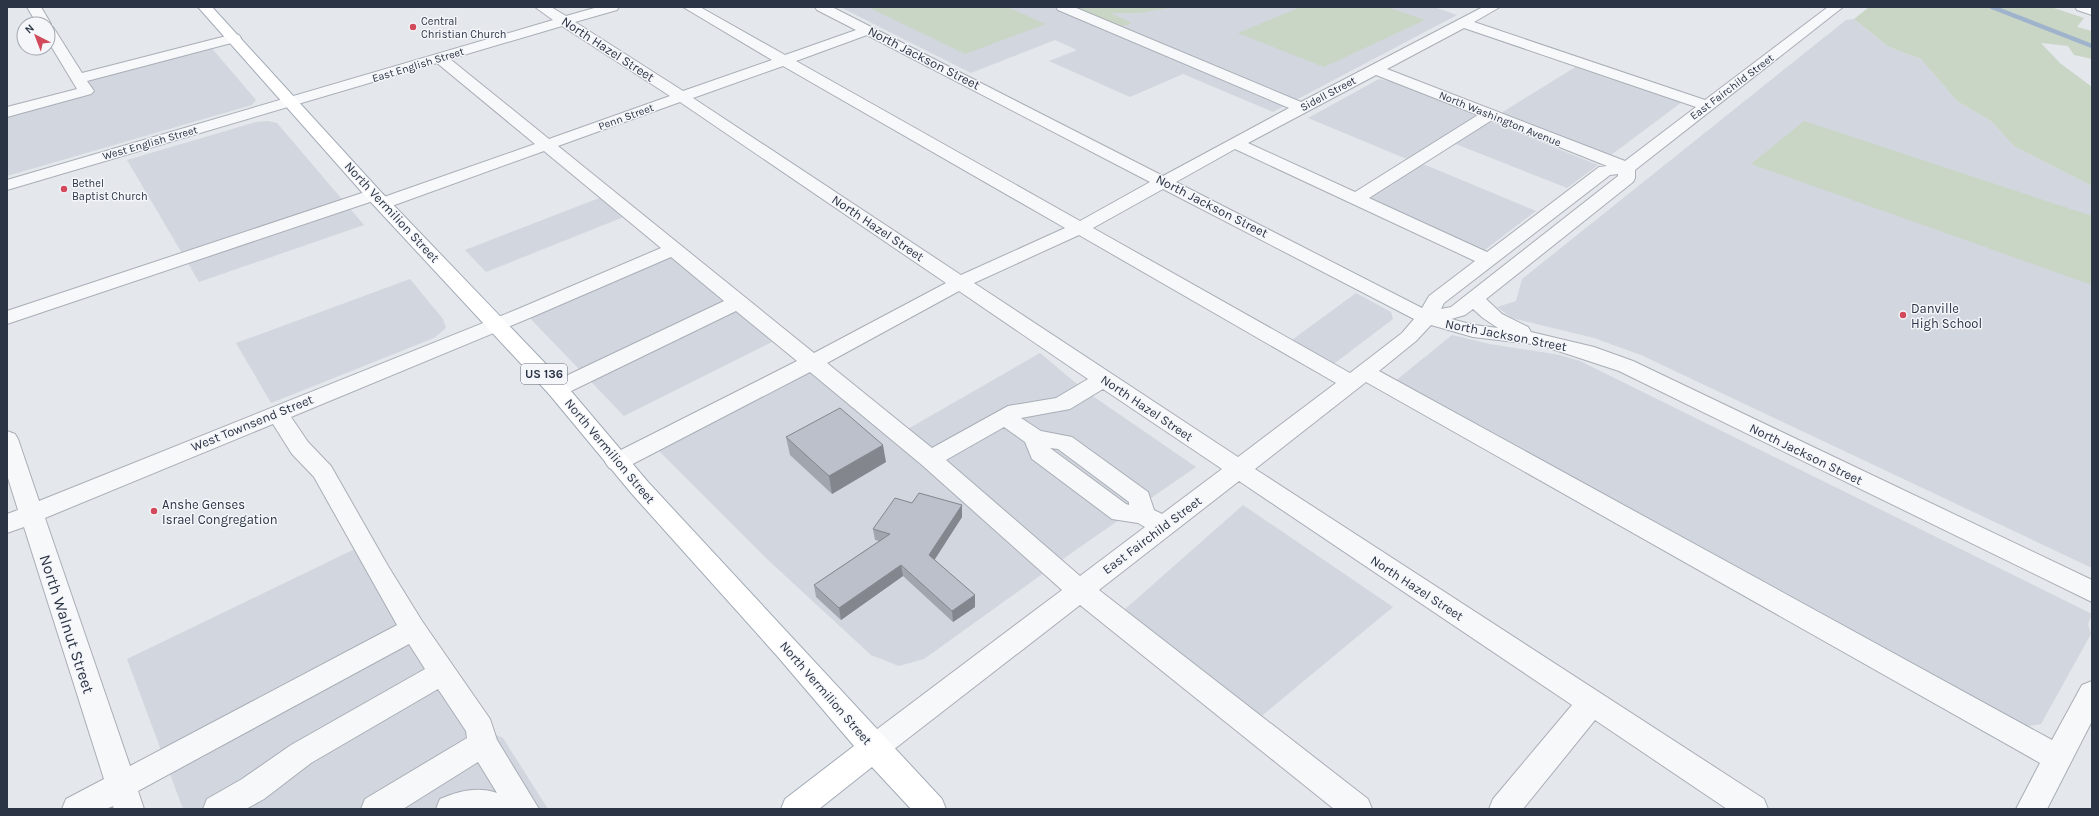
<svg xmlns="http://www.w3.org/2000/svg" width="2099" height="816" viewBox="0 0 2099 816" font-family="Karla,sans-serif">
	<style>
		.built { fill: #d2d6de }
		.green { fill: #c9d6c5 }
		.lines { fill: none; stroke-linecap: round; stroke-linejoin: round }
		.stream { stroke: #9fb4cc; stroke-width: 4.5 }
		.minor-casing { stroke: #a9aeb7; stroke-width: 2 }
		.major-casing { stroke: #a3abb8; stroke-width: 2 }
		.minor { fill: #f7f8fa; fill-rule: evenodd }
		.major { fill: #fff; fill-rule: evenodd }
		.wall { fill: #a1a5ae }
		.shaded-wall { fill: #83868d }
		.building { fill: #bbc0ca; stroke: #83868d }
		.poi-dot { fill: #d1495b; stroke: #f4f6f9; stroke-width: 1.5 }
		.labels { text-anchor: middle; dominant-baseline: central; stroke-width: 3; stroke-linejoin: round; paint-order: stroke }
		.far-poi-label { font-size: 11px; fill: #2b3445; stroke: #f4f6f9; text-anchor: start }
		.far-street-label { font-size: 11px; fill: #2b3445; stroke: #f4f6f9 }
		.shield { fill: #f4f6f9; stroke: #676e7b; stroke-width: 1 }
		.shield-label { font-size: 12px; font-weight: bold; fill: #2b3445 }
		.street-label { font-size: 13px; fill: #2b3445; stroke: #f4f6f9 }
		.poi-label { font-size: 13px; fill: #2b3445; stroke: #f4f6f9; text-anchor: start }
		.near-street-label { font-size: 16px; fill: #2b3445; stroke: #f4f6f9 }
	</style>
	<rect width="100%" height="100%" fill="#e4e7ec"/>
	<g class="built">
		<polygon points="840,7 1434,7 1457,15 1273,112 1183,74 1130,97 1049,61 1077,50 1055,40 971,73"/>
		<polygon points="1854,19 1889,47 1921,59 1957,101 1991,121 2014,146 2092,186 2092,568 1641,355 1594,338 1512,318 1497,307 1516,301 1522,279 1846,20"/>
		<polygon points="209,45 256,100 252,105 7,176 7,108 84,88 78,79"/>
		<polygon points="1582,63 1686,99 1611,155 1501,113"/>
		<polygon points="1379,79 1393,82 1598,165 1567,188 1448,141 1416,161 1536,211 1478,255 1355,199 1414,162 1308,118"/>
		<polygon points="268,121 277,123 364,225 199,282 127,160 256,122"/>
		<polygon points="607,195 631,214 486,272 465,250"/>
		<polygon points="674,249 782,337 624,416 525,313"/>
		<polygon points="410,279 443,319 446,328 434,338 271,403 236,343"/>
		<polygon points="1356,293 1391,312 1393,319 1327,369 1285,345"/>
		<polygon points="1452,335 1490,344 1560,355 1580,361 2092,614 2088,624 2091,634 2041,724 2029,726 2022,737 1389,386"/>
		<polygon points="1040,353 1084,390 1196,467 1080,547 924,659 899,666 871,655 767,559 650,442 809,359 899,434"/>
		<polygon points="1243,505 1393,607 1252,724 1115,618"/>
		<polygon points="363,545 480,728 503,738 548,809 183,809 127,659"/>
	</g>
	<g class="green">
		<polygon points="868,7 1007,7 1046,24 965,54"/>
		<polygon points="1069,7 1175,7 1139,13 1110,13 1132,23 1118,28"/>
		<polygon points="1301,7 1387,7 1425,20 1324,67 1238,33"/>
		<polygon points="1869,7 2051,7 2084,18 2077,27 2092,31 2092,59 2074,55 2068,46 2041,43 2060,63 2092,87 2092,186 2014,146 1991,121 1957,101 1921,59 1889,47 1854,19"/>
		<polygon points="1804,121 2092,216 2092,285 1751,164"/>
	</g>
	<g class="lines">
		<polyline class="stream" points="1992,7 2092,46"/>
		<g class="minor-casing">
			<g id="minor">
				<polygon points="27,7 41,7 51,24 49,26 53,27 82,73 234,34 239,35 241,38 239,41 87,81 94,91 91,94 7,117 7,107 77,89 48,41 48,24 37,24"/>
				<path d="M535,7H551L566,16L598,7H619L617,10L575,22L683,91L772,60L683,7H700L785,55L856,30L817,10L815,7H832L1163,176L1289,108L1058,10L1056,7H1074L1301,102L1483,7H1500L1474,22L1705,100L1828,7H1843L1635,170V178L1633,182L1486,299L1502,314L1528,327L1531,332L1594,347L1633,361L2092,580V602L1619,371L1540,345L1473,337L1431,325L1416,341L1379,371L2052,740L2082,685L2092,681V721L2047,809H2016L2040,763L1366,382L1255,469L1764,799L1768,809H1727L1595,720L1523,809H1489L1493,799L1572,705L1239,481L1099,590L1368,799L1372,809H1334L1080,605L884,757L874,761L864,757L859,748L864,739L1062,590L922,465L810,372L625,468L617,470L609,468L605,462L609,456L797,361L736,311L565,394L557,396L549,394L546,389L549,384L724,301L671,257L532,317L291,417L308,442L331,466L388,566L422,621L490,719L497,740L539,809H436L440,799C458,791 478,786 497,793L478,762L403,809H361L365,799L467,738L466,731L438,689L311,763L264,799L246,809H203L207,799L242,779L291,745L425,669L409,644L138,791L144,809H114L113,806L106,809H62L66,799L104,779L24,527L7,533V514L18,510L7,475V431L15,434L18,439L39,501L518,309L661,248L544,151L389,207L383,208L377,207L374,203L376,200L7,324V311L368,191L374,190L380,191L383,195L381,198L535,144L437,63L7,190V180L553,20ZM562,26L670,96L549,139L450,59ZM1464,28L1696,107L1625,161L1387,69ZM867,35L1150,182L1080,221L796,61ZM783,66L1065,228L961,275L693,98ZM1376,75L1478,115L1355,192L1248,143ZM680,102L946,283L814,353L558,146ZM1492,120L1607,166L1599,167L1487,252L1369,198ZM1235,149L1475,261L1429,296L1422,308L1176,182ZM1618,174V176L1451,307L1441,309L1444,303L1610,175ZM1163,189L1414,319L1402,333L1350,373L1093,228ZM1079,235L1336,383L1238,457L974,283ZM959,291L1088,379L1056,398L1008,406L932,448L827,363ZM1473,309L1483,318L1498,328L1474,325L1451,319L1465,315ZM1103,389L1222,469L1162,514L1154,510L1148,492L1072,437L1041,431L1021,418L1070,409ZM273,424L292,454L314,477L397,625L130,766L45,518ZM1004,427L1025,442L1032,459L1112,519L1138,523L1145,527L1080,576L946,460ZM1050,448L1058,449L1129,502V505L1126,504Z"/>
				<polygon points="2075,7 2092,7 2092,15 2077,10"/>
			</g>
		</g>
		<g class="major-casing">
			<polygon id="major" points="198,7 212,7 380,191 565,384 648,482 942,799 946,809 911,809 872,767 819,809 781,809 785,799 854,746 778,657 632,494 549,394 368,199"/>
		</g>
		<use href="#minor" class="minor"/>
		<use href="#major" class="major"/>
	</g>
	<g class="wall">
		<polygon points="786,437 886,462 832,494 790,455"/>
		<polygon points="912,503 962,505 962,517 934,560 975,595 975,607 953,622 903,576 841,620 816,597 814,585 879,541 875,540 873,529"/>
	</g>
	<g class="shaded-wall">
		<polygon points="883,445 886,462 832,494 829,476"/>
		<polygon points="962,505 962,517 930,567 929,555"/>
		<polygon points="901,565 903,576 841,620 839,608"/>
		<polygon points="975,595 975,607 953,622 952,611"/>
	</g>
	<g class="building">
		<polygon points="840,408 883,445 829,476 786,437"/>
		<polygon points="919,493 962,505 929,555 975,595 952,611 901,565 839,608 814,585 890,534 873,529 895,498 912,503"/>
	</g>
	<g class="poi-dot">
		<circle cx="413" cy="27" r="4"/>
		<circle cx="64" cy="189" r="4"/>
		<circle cx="1903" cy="315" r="4"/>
		<circle cx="154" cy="511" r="4"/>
	</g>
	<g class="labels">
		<g class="far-poi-label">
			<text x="421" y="21">Central<tspan x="421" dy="13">Christian Church</tspan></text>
			<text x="72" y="183">Bethel<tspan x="72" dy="13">Baptist Church</tspan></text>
		</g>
		<g class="far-street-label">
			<text transform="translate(418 65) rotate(-17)">East English Street</text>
			<text transform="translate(1732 87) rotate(-37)">East Fairchild Street</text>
			<text transform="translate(1328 94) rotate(-28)">Sidell Street</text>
			<text transform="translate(626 117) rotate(-20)">Penn Street</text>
			<text transform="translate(1500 119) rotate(22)">North Washington Avenue</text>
			<text transform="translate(150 143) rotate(-16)">West English Street</text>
		</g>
		<rect class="shield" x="521" y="364" width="46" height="20" rx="3"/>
		<g class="shield-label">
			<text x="544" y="374">US 136</text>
		</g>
		<g class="street-label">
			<text transform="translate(608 49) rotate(33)">North Hazel Street</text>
			<text transform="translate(924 58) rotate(27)">North Jackson Street</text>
			<text transform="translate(1212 206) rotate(27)">North Jackson Street</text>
			<text transform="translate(392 212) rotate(47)">North Vermilion Street</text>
			<text transform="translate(878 228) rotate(34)">North Hazel Street</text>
			<text transform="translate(1506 335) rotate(11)">North Jackson Street</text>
			<text transform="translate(1147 408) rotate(34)">North Hazel Street</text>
			<text transform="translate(252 423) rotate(-22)">West Townsend Street</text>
			<text transform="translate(610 451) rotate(50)">North Vermilion Street</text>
			<text transform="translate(1806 454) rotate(26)">North Jackson Street</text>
			<text transform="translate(1152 535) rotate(-37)">East Fairchild Street</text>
			<text transform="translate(1417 588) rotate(33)">North Hazel Street</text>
			<text transform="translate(826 693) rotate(49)">North Vermilion Street</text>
		</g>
		<g class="poi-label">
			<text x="1911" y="308">Danville<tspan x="1911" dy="15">High School</tspan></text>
			<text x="162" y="504">Anshe Genses<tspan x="162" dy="15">Israel Congregation</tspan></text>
		</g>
		<g class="near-street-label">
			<text transform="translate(67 624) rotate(72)">North Walnut Street</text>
		</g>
	</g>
	<rect width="2099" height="816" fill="none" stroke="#2b3445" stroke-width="16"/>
	<g transform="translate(36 36) rotate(318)"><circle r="19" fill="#f4f6f9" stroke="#a4a8b1"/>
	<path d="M0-3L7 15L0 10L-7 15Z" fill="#d1495b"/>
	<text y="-6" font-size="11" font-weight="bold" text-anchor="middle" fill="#2b3445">N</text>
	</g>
</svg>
